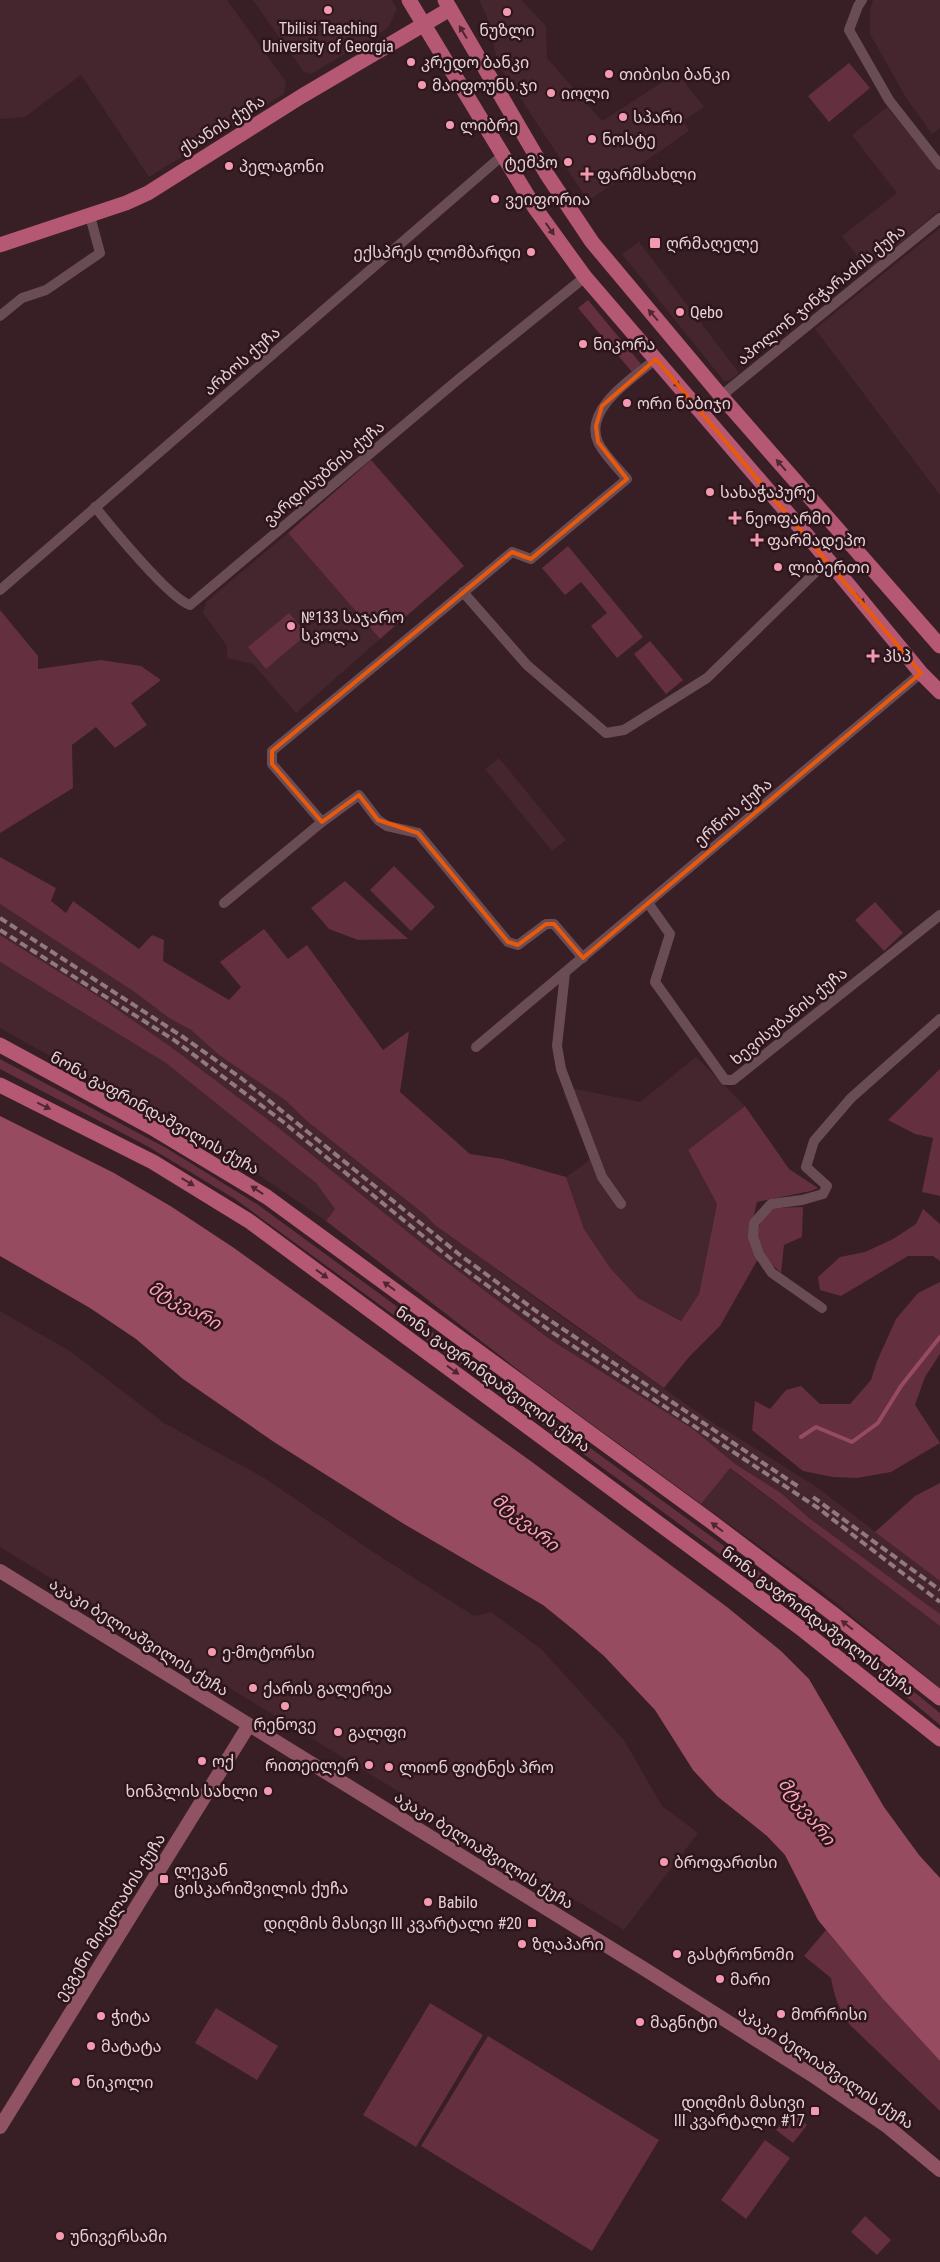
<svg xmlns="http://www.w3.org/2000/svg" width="940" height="2262" viewBox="0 0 940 2262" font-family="'Roboto Condensed','Noto Sans Georgian',sans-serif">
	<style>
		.built { fill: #46262e }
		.green { fill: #642f3e }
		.water { fill: #974b60 }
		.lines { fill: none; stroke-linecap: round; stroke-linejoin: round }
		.stream { stroke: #974b60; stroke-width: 4 }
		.street { stroke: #6a4d54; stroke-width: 10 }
		.secondary { stroke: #8f5364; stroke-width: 14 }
		.primary { stroke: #b45874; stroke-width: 15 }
		.rail { stroke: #907a7f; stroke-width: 4; stroke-dasharray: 8 4; stroke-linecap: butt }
		.oneway { fill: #502632 }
		.marked { fill: none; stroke: #e8590c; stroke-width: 4; stroke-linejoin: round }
		.poi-dot { fill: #f29ab0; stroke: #2e151c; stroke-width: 2 }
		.labels { text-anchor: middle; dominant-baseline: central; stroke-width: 5; stroke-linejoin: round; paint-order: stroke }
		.poi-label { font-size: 16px; fill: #e4d2d5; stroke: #2e151c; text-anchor: start }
		.street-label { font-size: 16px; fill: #e4d2d5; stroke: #2e151c }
		.water-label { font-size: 18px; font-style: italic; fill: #fba2b8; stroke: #2e151c }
	</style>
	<rect width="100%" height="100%" fill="#381e25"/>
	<g class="built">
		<polygon points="0,0 227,0 286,82 284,94 149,177 81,75 25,117 0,119"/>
		<polygon points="253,0 392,0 397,9 388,28 311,74 304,72"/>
		<polygon points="479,0 521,0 546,26 547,58 602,121 677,73 704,107 683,121 689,131 588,201 498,64 487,17"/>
		<polygon points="873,0 940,0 940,128 932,134 905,96 870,34 870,11"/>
		<polygon points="887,107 940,172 940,210 868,270 842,236 897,193 852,135"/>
		<polygon points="940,228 940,495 815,329"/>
		<polygon points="639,242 739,373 729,381 724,381 622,254"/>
		<polygon points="288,533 380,639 296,713 253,664 227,658 227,646 203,613 206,602"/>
		<polygon points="499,758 566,840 552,851 485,769"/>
		<polygon points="0,904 136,993 169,1018 191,1030 219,1055 285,1100 308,1122 425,1215 436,1226 562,1317 719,1427 723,1428 818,1488 940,1581 940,1614 809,1518 781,1493 734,1463 693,1429 551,1340 429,1249 275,1125 171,1047 101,998 0,935"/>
		<polygon points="0,962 166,1063 240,1120 316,1183 335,1209 326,1221 243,1164 0,1028"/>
		<polygon points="696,1057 745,1106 688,1150 717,1204 699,1294 682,1321 638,1298 611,1269 584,1229 566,1177 590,1160 563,1092 571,1088 640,1102"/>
		<polygon points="0,1311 70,1351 164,1423 266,1479 370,1550 474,1616 491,1612 541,1649 624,1740 662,1806 698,1833 624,1930 0,1547"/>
		<polygon points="729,1468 940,1626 940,1688 820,1590 701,1504"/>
	</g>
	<g class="green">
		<polygon points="849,63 870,88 829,122 808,96"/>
		<polygon points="588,300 641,364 632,372 578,308"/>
		<polygon points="371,460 464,566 380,639 288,533"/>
		<polygon points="568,546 643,637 617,658 591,626 607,613 581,582 565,595 542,568"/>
		<polygon points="0,610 38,656 38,669 101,660 141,666 161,680 131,703 147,725 115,748 96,727 72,745 73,788 0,833"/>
		<polygon points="289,613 307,634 266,669 248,647"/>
		<polygon points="650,641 683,680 666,694 634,654"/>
		<polygon points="0,857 56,888 51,901 66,913 73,901 139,949 152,935 164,940 163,961 229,1000 241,987 220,962 264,929 288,959 307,945 383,1050 409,1031 400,1092 470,1154 503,1159 566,1177 584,1229 611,1269 638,1298 681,1321 699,1294 717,1204 688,1150 745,1106 789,1169 818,1188 811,1191 757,1202 749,1237 758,1259 720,1326 689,1357 664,1388 436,1226 425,1215 308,1122 285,1100 219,1055 191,1030 169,1018 136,993 0,904"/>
		<polygon points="394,866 435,907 411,931 370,890"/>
		<polygon points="345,881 408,939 358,940 329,929 311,908"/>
		<polygon points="875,902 903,933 884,951 855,920"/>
		<polygon points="0,935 101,998 171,1047 275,1125 429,1249 551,1340 693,1429 734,1463 781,1493 809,1518 940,1614 940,1626 730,1468 701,1504 530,1379 326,1221 335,1209 316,1183 166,1063 0,962"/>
		<polygon points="0,1059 168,1149 257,1204 753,1567 870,1656 940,1713 940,1725 880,1675 708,1545 235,1199 147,1146 0,1069"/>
		<polygon points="940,1069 940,1196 922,1192 933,1138 915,1134 888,1120"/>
		<path d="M803,1207L802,1237L784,1245L781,1273C768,1260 751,1244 760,1224C763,1218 769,1212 773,1208Z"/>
		<polygon points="923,1209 940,1224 940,1261 933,1256 908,1256 841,1296 820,1290 818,1277 840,1257 865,1252 893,1239 916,1224"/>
		<polygon points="940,1282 940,1354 925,1377 915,1405 940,1443 891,1472 857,1478 833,1477 803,1471 752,1430 755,1401 770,1409 786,1390 801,1386 820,1404 850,1404 871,1380 877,1361 896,1319 918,1293"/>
		<polygon points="940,1483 940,1581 875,1532 915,1496"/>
		<path d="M826,1930L883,1999L940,2061V2111L850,2025C839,2010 834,1996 831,1978L804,1956Z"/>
		<polygon points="430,2003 483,2035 416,2147 363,2115"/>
		<polygon points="216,2008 278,2046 257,2080 195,2043"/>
		<polygon points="488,2036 659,2140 592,2251 421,2146"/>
		<polygon points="791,2112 807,2125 793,2143 776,2130"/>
		<polygon points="765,2140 790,2158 746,2219 721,2200"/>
		<polygon points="865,2216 891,2240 877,2255 851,2232"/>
	</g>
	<polygon class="water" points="0,1116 114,1173 172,1207 234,1248 532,1462 727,1607 781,1651 809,1679 884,1807 919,1855 940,1878 940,2061 883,1999 818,1920 785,1855 767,1836 717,1796 693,1770 655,1710 604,1656 575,1631 543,1605 404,1524 274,1442 183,1379 136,1339 90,1308 0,1256"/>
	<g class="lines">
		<polyline class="stream" points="801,1437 816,1427 852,1442 878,1423 901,1386 940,1337"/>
		<g class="street">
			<polyline points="862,0 858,6 849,30 889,100 940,165"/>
			<polyline points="0,316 22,298 46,290 100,253 90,216"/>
			<polyline points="721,396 940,218"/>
			<path d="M95,507C111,527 170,599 190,605L460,378L585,277"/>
			<polyline points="0,590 503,155"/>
			<polyline points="463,592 527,665 606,733 624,730 707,678 828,560"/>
			<path d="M322,822L272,764V751L512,552L531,559L627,479C618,468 604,455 598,442C583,409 634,377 656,359"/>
			<polyline points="224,903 322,822 359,795 378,820 387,826 418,833 508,942 518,945 546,924 554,924 583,958"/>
			<polyline points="648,903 670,934 655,982 725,1080 733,1080 940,915"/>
			<polyline points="565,973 557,1046 561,1069 602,1177 621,1204"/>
			<polyline points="476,1047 921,673"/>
			<polyline points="822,1308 772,1273 759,1254 753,1237 754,1223 771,1204 802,1200 823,1194 827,1186 806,1167 814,1141 851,1098 940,1019"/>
		</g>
		<g class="secondary">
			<polyline points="0,1571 646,1970 812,2075 888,2127 940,2170"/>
			<polyline points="0,2127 249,1725"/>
		</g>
		<g class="primary">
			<polyline points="409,0 535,208 585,277 828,560 921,673 940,692"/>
			<polyline points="445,0 546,173 592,242 721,396 940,646"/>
			<polyline points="0,245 126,203 148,193 302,96 450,9"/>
			<polyline points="0,1045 156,1130 267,1197 709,1520 832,1613 940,1698"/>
			<polyline points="0,1085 153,1162 249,1221 799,1627 940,1739"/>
		</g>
		<g class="rail">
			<polyline points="0,918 183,1037 241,1078 460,1255 536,1311 799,1487"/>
			<polyline points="0,930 174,1040 282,1121 456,1263 549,1330 818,1508 940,1602"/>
			<polyline points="813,1497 940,1590"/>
		</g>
	</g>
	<defs><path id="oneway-solid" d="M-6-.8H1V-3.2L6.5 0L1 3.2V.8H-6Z" transform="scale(1.25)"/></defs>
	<g class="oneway">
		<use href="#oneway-solid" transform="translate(463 32) rotate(-121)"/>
		<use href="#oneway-solid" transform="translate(550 229) rotate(55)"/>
		<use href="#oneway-solid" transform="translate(653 315) rotate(-131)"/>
		<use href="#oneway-solid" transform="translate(675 382) rotate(49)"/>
		<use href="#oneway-solid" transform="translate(781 465) rotate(-131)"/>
		<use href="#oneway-solid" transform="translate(860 599) rotate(50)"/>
		<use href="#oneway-solid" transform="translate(44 1106) rotate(26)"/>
		<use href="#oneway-solid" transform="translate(188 1182) rotate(31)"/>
		<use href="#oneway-solid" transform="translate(257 1190) rotate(-146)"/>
		<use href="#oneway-solid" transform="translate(322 1274) rotate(36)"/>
		<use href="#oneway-solid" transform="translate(389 1286) rotate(-144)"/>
		<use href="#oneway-solid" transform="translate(453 1370) rotate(36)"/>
		<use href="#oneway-solid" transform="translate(717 1527) rotate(-143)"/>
		<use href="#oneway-solid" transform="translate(847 1625) rotate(-142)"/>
	</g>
	<path class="marked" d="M656,359L921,673L583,958L554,924H546L518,945L508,942L418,833L378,820L359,795L322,822L272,764V751L512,552L531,559L627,479L598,442L596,426L602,406Z"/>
	<g class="poi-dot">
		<circle cx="328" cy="10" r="5"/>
		<circle cx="507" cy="12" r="5"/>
		<circle cx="411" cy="62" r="5"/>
		<circle cx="609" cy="74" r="5"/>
		<circle cx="422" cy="85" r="5"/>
		<circle cx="551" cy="93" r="5"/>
		<circle cx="623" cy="117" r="5"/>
		<circle cx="450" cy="125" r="5"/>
		<circle cx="592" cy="139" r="5"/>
		<circle cx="568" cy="162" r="5"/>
		<circle cx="229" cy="166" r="5"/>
		<path d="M584.5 166.5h5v5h5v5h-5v5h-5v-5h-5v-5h5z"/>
		<circle cx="495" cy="199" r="5"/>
		<rect x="649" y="237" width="12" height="12" rx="2.5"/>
		<circle cx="531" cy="252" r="5"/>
		<circle cx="680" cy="312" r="5"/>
		<circle cx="583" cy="344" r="5"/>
		<circle cx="627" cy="403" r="5"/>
		<circle cx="710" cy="492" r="5"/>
		<path d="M732.5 510.5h5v5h5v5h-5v5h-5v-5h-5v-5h5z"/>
		<path d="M754.5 532.5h5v5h5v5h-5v5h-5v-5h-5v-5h5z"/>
		<circle cx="778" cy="567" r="5"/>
		<circle cx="291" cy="626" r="5"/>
		<path d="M870.5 648.5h5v5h5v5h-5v5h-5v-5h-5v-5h5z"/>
		<circle cx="212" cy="1652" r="5"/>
		<circle cx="253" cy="1688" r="5"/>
		<circle cx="285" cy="1706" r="5"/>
		<circle cx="338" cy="1732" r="5"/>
		<circle cx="202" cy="1761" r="5"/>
		<circle cx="369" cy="1765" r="5"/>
		<circle cx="389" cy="1767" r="5"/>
		<circle cx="268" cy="1791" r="5"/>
		<circle cx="664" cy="1862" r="5"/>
		<rect x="159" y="1874" width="10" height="10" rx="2.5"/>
		<circle cx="428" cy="1902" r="5"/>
		<rect x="527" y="1918" width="10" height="10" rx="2.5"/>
		<circle cx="522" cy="1944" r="5"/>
		<circle cx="677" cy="1954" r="5"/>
		<circle cx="720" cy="1979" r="5"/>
		<circle cx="781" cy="2014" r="5"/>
		<circle cx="101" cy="2016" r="5"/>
		<circle cx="640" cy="2022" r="5"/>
		<circle cx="91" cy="2046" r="5"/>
		<circle cx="76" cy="2082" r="5"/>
		<rect x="810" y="2106" width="10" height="10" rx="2.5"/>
		<circle cx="60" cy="2236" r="5"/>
	</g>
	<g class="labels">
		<g class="poi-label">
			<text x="328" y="28" text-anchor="middle">Tbilisi Teaching<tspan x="328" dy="18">University of Georgia</tspan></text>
			<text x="507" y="30" text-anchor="middle">ნუზლი</text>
			<text x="421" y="62">კრედო ბანკი</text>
			<text x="619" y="74">თიბისი ბანკი</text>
			<text x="432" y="85">მაიფოუნს.ჯი</text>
			<text x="561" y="93">იოლი</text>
			<text x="633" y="117">სპარი</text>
			<text x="460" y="125">ლიბრე</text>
			<text x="602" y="139">ნოსტე</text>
			<text x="558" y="162" text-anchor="end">ტემპო</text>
			<text x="239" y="166">პელაგონი</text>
			<text x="597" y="174">ფარმსახლი</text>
			<text x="505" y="199">ვეიფორია</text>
			<text x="666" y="243">ღრმაღელე</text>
			<text x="521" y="252" text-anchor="end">ექსპრეს ლომბარდი</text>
			<text x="690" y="312">Qebo</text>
			<text x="593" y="344">ნიკორა</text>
			<text x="637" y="403">ორი ნაბიჯი</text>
			<text x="720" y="492">სახაჭაპურე</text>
			<text x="745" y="518">ნეოფარმი</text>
			<text x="767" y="540">ფარმადეპო</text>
			<text x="788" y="567">ლიბერთი</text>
			<text x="301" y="617">№133 საჯარო<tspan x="301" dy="18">სკოლა</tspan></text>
			<text x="883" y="656">პსპ</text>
			<text x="222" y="1652">ე-მოტორსი</text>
			<text x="263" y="1688">ქარის გალერეა</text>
			<text x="285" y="1724" text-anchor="middle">რენოვე</text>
			<text x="348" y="1732">გალფი</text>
			<text x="212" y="1761">ოქ</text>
			<text x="359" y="1765" text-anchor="end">რითეილერ</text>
			<text x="399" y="1767">ლიონ ფიტნეს პრო</text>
			<text x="258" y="1791" text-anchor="end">ხინპლის სახლი</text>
			<text x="674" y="1862">ბროფართსი</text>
			<text x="174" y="1870">ლევან<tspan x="174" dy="18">ცისკარიშვილის ქუჩა</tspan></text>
			<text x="438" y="1902">Babilo</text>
			<text x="522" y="1923" text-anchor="end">დიღმის მასივი III კვარტალი #20</text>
			<text x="532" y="1944">ზღაპარი</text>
			<text x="687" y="1954">გასტრონომი</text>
			<text x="730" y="1979">მარი</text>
			<text x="791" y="2014">მორრისი</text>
			<text x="111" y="2016">ჭიტა</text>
			<text x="650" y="2022">მაგნიტი</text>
			<text x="101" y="2046">მატატა</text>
			<text x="86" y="2082">ნიკოლი</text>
			<text x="805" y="2102" text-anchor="end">დიღმის მასივი<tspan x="805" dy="18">III კვარტალი #17</tspan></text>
			<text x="70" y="2236">უნივერსამი</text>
		</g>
		<g class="street-label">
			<text transform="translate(222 125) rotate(-32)">ქსანის ქუჩა</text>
			<text transform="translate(821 295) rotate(-39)">აპოლონ ჯინჭარაძის ქუჩა</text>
			<text transform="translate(242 361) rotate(-41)">არბოს ქუჩა</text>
			<text transform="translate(324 473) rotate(-40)">ვარდისუბნის ქუჩა</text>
			<text transform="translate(733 812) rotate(-40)">ერწოს ქუჩა</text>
			<text transform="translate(789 1016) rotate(-39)">ხევისუბანის ქუჩა</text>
			<text transform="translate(155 1113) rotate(29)">ნონა გაფრინდაშვილის ქუჩა</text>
			<text transform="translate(493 1379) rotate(36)">ნონა გაფრინდაშვილის ქუჩა</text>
			<text transform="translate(818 1621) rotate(37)">ნონა გაფრინდაშვილის ქუჩა</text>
			<text transform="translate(139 1637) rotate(32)">აკაკი ბელიაშვილის ქუჩა</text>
			<text transform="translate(484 1850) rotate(32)">აკაკი ბელიაშვილის ქუჩა</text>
			<text transform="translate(110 1917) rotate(-58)">ევგენი მიქელაძის ქუჩა</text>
			<text transform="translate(826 2067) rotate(34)">აკაკი ბელიაშვილის ქუჩა</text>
		</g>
		<g class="water-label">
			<text transform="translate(185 1305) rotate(29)">მტკვარი</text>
			<text transform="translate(526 1522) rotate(39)">მტკვარი</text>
			<text transform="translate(807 1811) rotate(52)">მტკვარი</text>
		</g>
	</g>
</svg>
